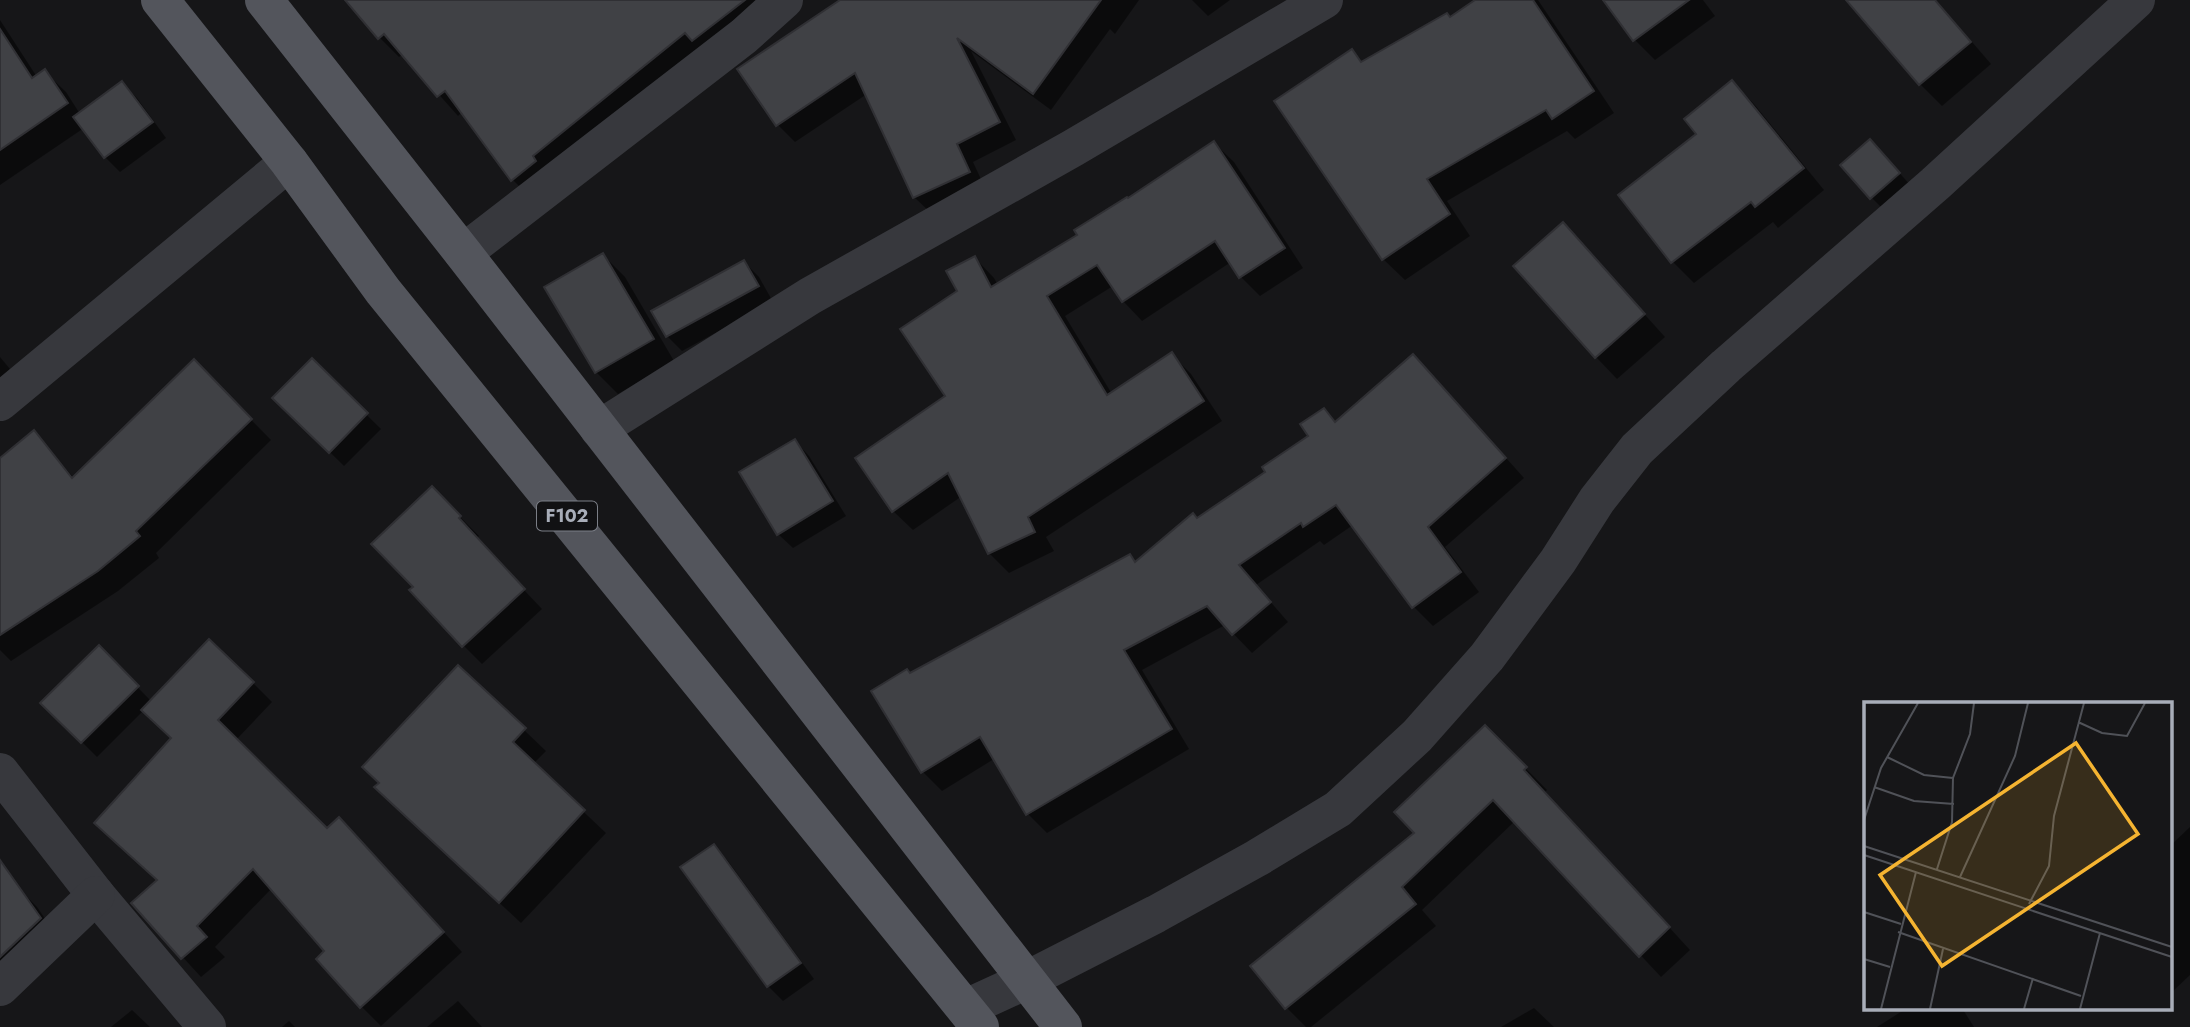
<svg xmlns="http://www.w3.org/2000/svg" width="2190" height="1027" viewBox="0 0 2190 1027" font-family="Jost,sans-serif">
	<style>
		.shadow { fill: #0007 }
		.building { fill: #404145; stroke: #303034; stroke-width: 2 }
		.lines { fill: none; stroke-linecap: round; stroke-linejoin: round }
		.street { stroke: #37383d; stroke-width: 38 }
		.primary { stroke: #53555c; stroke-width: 38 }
		.labels { text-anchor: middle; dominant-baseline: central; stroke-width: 5; stroke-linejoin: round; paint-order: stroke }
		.shield { fill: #111113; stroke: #7b7e86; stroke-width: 2 }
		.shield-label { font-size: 18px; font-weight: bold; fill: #a8adb8 }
		.inset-road { fill: none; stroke: #505258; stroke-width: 2 }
		.view { fill: #f5b431; fill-opacity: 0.15; stroke: #f5b431; stroke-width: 3.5 }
		.inset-edge { fill: none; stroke: #a8adb8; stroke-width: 3.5 }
	</style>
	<rect width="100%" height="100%" fill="#161618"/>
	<g class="shadow">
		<polygon points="348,0 790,0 532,199 512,179 462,112 458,116 403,54 399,57 379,37"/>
		<polygon points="843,0 1139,0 1115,34 1110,29 1051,110 971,51 1016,140 973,162 986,190 932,214 914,197 867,94 795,142 777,124"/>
		<polygon points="1192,0 1230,0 1208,16"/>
		<polygon points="1478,0 1538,0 1614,113 1575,139 1567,131 1447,201 1470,236 1405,280 1383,259 1352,51 1363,63 1450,19"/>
		<polygon points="1605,0 1703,0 1715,16 1655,60 1635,40"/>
		<polygon points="1848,0 1936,0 1991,64 1942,106 1920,84"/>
		<polygon points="0,20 37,77 45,72 66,92 80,114 122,83 137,98 166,138 120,172 105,157 84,128 0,185"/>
		<polygon points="1732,82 1754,104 1824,190 1778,228 1773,222 1694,283 1673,262 1698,134"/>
		<polygon points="1214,143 1234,162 1303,268 1260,296 1241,277 1231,262 1142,321 1123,301 1113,286 1065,316 1112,394 1171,354 1191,374 1222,421 1046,537 1054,551 1009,573 989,553 962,496 913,530 893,511 947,397 959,291 975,258 994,278 998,285 1079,235"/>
		<polygon points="1884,156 1913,188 1886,212 1871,197"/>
		<polygon points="1563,224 1665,337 1617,379 1596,357"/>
		<polygon points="603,255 625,277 674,361 618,394 596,372"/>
		<polygon points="744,262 759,277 773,302 682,351 667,336 653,312"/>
		<polygon points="0,357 20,381 0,398"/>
		<polygon points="312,361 381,429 344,466 275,398"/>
		<polygon points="194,362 271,440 156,553 159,558 118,591 11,661 0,650 0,461 34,433 74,478"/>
		<polygon points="1432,375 1524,478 1445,547 1479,592 1433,626 1414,607 1353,525 1324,545 1320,541 1256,585 1288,622 1252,653 1225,625 1142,670 1189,749 1047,833 1028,814 994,759 942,791 923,772 910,674 1130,556 1137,563 1268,472 1311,436 1324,410 1337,423"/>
		<polygon points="795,441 809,456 846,516 793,548 778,534"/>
		<polygon points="451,508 479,536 476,539 542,609 482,664 463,645"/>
		<polygon points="99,648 151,701 253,683 272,702 236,740 327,830 358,839 462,952 381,1026 361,1006 327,951 272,888 215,947 225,957 201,977 133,903 158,881 173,738 144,710 97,757 43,703"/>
		<polygon points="1485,727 1547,790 1545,792 1690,950 1661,977 1515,821 1422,910 1436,926 1311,1027 1306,1027 1287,1008 1417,833"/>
		<polygon points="524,730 546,751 533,764 606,833 521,923 398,808"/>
		<polygon points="2190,827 2190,975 2171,993 2171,845"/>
		<polygon points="713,846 728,861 814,979 783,1001 768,986"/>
		<polygon points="17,887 37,907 59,939 0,999 0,899"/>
		<polygon points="458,1001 482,1027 427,1027"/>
		<polygon points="1534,1008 1554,1027 1501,1027"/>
		<polygon points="1907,1008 1962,1008 1974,1027 1877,1027"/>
		<polygon points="132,1010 150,1027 111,1027"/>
		<polygon points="289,1021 295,1027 282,1027"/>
	</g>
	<g class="building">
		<polygon points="345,0 745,0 692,41 685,33 533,156 536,161 511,181 445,91 437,97 384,34 378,39"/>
		<polygon points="840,0 1101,0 1033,94 957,38 1000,122 957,144 970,172 913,198 855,73 776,126 737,69"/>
		<polygon points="1475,0 1533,0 1594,91 1552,119 1546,110 1427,179 1450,214 1382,260 1274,101 1352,49 1361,62 1447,13 1450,17"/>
		<polygon points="1603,0 1689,0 1633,41"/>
		<polygon points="1846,0 1935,0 1971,42 1919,85"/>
		<polygon points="0,29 32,78 45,69 68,103 0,150"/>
		<polygon points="1732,80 1804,168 1755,207 1751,202 1671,263 1618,195 1696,134 1684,119"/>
		<polygon points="122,81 153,122 104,158 73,117"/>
		<polygon points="1870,139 1900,173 1870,199 1840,165"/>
		<polygon points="1214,141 1285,248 1239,278 1215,241 1122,302 1097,265 1047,296 1107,395 1172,352 1204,401 1028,517 1035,532 988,554 948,473 892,512 855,458 945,396 900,329 957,291 946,271 975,256 991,287 1077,235 1074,230 1127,197 1128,198"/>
		<polygon points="1563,222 1645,314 1595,358 1513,266"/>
		<polygon points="603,253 654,339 595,373 544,287"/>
		<polygon points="744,260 759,286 666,337 651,311"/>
		<polygon points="1413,354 1506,458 1428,527 1461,572 1412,608 1336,505 1303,527 1301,523 1239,565 1271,602 1232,635 1207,606 1124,650 1172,729 1026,815 980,737 921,773 871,691 907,669 910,673 1130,554 1135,562 1193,513 1197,518 1265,472 1262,467 1308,436 1300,424 1324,408 1335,422"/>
		<polygon points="312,358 368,413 329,453 272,398"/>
		<polygon points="194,359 252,419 136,531 140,536 98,571 0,635 0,458 34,430 72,478"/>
		<polygon points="795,439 833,501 777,535 739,472"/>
		<polygon points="432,486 461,516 459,518 525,589 462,647 409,590 413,587 371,544"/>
		<polygon points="209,639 254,682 218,720 327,828 339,817 444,932 360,1008 316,959 324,951 253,869 197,926 207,937 181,959 131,903 157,880 94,823 171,738 141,710"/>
		<polygon points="99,645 139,686 81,743 40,703"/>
		<polygon points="458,665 526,728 513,742 585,810 499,903 374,787 379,783 362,767"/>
		<polygon points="1485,725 1527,767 1524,770 1670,927 1639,957 1493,800 1402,887 1416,904 1285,1009 1250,966 1414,833 1394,812"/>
		<polygon points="714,844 801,963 767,987 680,867"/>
		<polygon points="0,860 41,918 0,957"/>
	</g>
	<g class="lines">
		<g class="street">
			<polyline points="463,253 744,36 784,0"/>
			<polyline points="0,402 289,162"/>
			<polyline points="599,429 810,296 1073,148 1324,0"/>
			<polyline points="0,772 96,895 207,1027"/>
			<polyline points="0,987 96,895"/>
			<polyline points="966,1008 1027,980 1156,914 1257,858 1338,809 1417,736 1487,657 1558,561 1597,500 1637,449 1726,366 1935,184 2136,0"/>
		</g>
		<g class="primary">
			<polyline points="160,0 289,162 383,291 980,1027"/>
			<polyline points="264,0 463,253 1063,1027"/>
		</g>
	</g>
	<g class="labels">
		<rect class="shield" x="537" y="501.5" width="60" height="29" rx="5"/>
		<g class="shield-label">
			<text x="567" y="516">F102</text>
		</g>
	</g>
	<g transform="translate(1864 702)">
		<rect width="308" height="308" fill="#161618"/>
		<path class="inset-road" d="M214,20L238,31L263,34L281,1M23,55L60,73L89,76M10,85L50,99L90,102M0,118L17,66L54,1M0,144L308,245M0,153L308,255M73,167L88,120L89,76L106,32L110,1M96,175L151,54L164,1M165,202L185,164L190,114L220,1M0,210L37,222M34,230L217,294M0,257L26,265M17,307L52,170M66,307L79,247M160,307L169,276M216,307L236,231"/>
		<path class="view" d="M212,41L274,132L78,264L16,173Z"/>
		<rect width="308" height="308" class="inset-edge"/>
	</g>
</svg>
